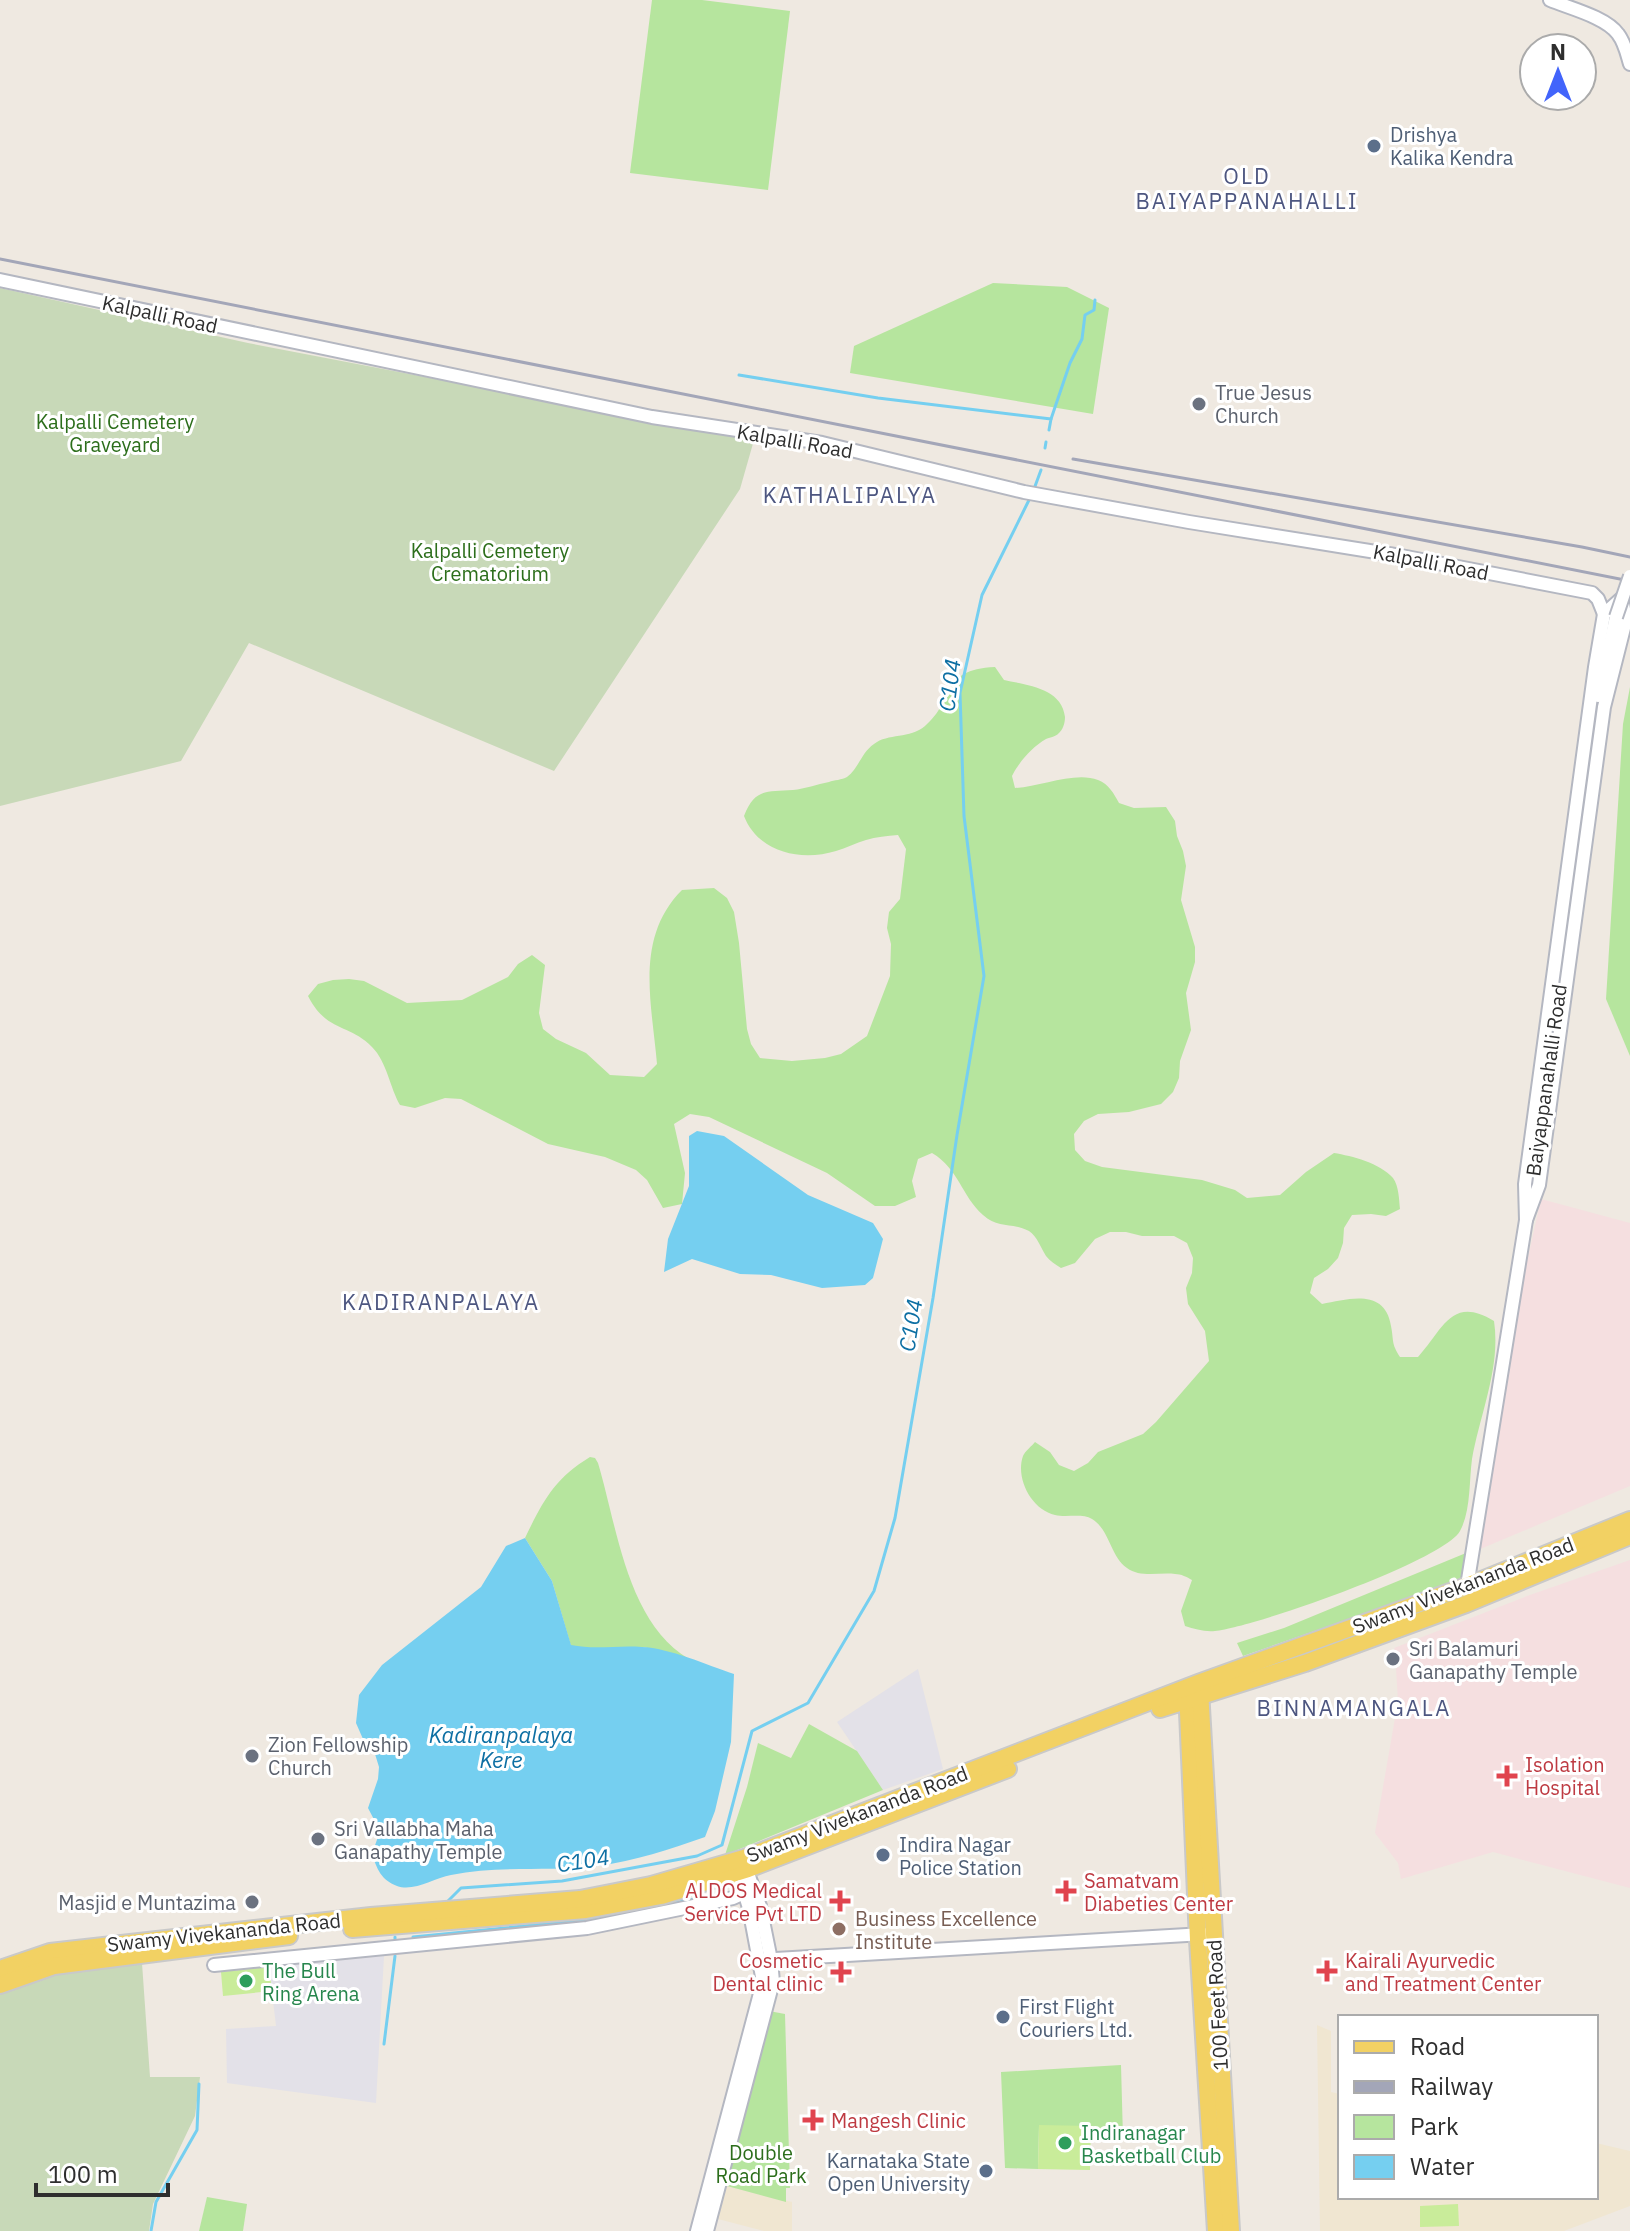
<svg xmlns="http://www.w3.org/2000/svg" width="1630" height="2231" viewBox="0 0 1630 2231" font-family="'IBM Plex Sans',sans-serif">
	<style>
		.industrial { fill: #e3e1e8 }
		.education { fill: #f0e6d1 }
		.medical { fill: #f5dfe0 }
		.green { fill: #b6e59e }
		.cemetery { fill: #c8d9b8 }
		.pitch { fill: #c9ec9a }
		.water { fill: #75cff0 }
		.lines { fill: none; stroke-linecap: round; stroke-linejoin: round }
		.stream { stroke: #75cff0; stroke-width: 3 }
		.minor-casing { stroke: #b4b7c1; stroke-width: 16 }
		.major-casing { stroke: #c9c9c9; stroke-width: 20 }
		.minor { stroke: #fff; stroke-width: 12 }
		.major { stroke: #f2d163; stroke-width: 16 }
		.rail { stroke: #a3a6b8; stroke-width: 3 }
		.minor-bridge-casing { stroke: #b4b7c1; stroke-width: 16; stroke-linecap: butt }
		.minor-bridge { stroke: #fff; stroke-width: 12 }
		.service-dot { fill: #5c6f8a; stroke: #fff; stroke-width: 3 }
		.worship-dot { fill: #6b7280; stroke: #fff; stroke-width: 3 }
		.health-dot { fill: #e0444e; stroke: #fff; stroke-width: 3 }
		.education-dot { fill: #8d6e63; stroke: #fff; stroke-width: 3 }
		.leisure-dot { fill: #2e9e5b; stroke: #fff; stroke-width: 3 }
		.labels { text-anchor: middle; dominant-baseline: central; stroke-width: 6; stroke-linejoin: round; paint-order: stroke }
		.service-label { font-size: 20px; fill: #4e5e75; stroke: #fff; text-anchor: start }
		.street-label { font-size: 20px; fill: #2e2e2e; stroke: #fff }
		.worship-label { font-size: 20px; fill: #5b616d; stroke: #fff; text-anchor: start }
		.park-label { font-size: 20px; fill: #2c6e1b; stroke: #fff }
		.health-label { font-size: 20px; fill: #be3a42; stroke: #fff; text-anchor: start }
		.education-label { font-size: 20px; fill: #785e54; stroke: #fff; text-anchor: start }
		.leisure-label { font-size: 20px; fill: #27864d; stroke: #fff; text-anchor: start }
		.neighbourhood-label { font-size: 22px; letter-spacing: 2px; fill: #4d5680; stroke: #fff }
		.water-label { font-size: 22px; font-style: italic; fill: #0d6fa3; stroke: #fff }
	</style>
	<rect width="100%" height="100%" fill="#efe9e1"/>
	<g class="industrial">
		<polygon points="918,1669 943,1769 883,1790 837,1722"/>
		<polygon points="384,1956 376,2103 227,2083 226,2029 276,2026 269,1967"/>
	</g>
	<g class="education">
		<polygon points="1317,2025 1331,2031 1331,2092 1340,2094 1340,2197 1596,2197 1596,2143 1630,2151 1630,2206 1564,2231 1320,2231"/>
		<polygon points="727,2186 792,2202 792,2231 764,2231 718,2219"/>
	</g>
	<g class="medical">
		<polygon points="1541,1199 1630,1223 1630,1486 1478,1550 1513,1325"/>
		<polygon points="1630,1560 1630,1888 1493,1852 1401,1879 1398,1863 1375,1833 1395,1718 1399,1718 1396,1668 1400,1667 1394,1648 1527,1596"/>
	</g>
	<g class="green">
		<polygon points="652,0 702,0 790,11 768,190 630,173"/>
		<polygon points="993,283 1067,287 1109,308 1093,414 850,373 854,346"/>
		<path d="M995,667L1004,680C1027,685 1062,688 1065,717C1065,723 1063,730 1058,734C1056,736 1049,738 1046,739C1032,747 1019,762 1012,776L1015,788C1040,787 1075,771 1098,780C1109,784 1114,794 1119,803L1134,808L1166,807L1175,821L1177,836L1183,851L1186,866L1181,900L1195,947V962L1186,993L1191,1030L1180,1061L1179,1078L1173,1092L1161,1104L1129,1112L1098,1114L1084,1121L1074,1134L1075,1150L1085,1161L1102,1167L1202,1180L1235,1190L1247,1198L1280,1195L1306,1172L1334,1153C1352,1156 1380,1163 1393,1178C1399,1186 1399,1200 1400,1209L1386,1216L1371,1214L1352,1215L1344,1228L1343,1243L1338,1258L1328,1269L1314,1278L1310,1293L1322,1304C1349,1299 1385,1288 1391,1326C1394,1341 1391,1343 1400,1357H1418C1443,1330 1451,1295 1494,1321C1501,1367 1480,1414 1472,1459C1469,1481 1471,1511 1460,1531C1443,1561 1254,1627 1215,1631C1204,1632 1195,1629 1185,1626L1181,1611L1192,1580C1187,1577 1181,1574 1175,1574C1160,1572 1140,1578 1127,1568C1110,1556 1110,1530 1092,1519C1082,1513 1066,1518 1055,1515C1032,1510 1015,1479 1023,1456C1025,1451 1032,1446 1035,1442L1050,1452L1059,1465L1074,1471L1088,1463L1098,1452L1143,1434L1156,1422L1209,1361L1205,1331L1188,1304L1186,1288L1192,1273L1193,1258L1187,1243L1174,1236H1142L1126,1232H1110L1095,1239L1075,1263L1061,1268C1055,1264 1050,1261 1046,1256C1041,1248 1037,1236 1029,1231C1012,1222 998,1229 983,1215C961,1195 959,1169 932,1153L918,1159L912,1181L916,1197L895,1206H875L827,1173L709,1117L690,1114L674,1124L685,1173L682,1204L663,1208L647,1180L636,1170L605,1157L548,1144L461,1099L445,1098L415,1108L400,1105C390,1088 387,1062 372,1047C349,1023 327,1033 308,996L318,984L333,980L349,979L364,981L407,1003L462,1000L508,977L518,964L532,955L545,965L539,1013L543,1029L556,1039L586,1053L610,1075L644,1077L657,1064C652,1004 634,938 682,890L714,888L727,898L734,912L739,943L747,1029L751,1044L760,1058L792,1061L825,1058L841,1054L867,1036L890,976L891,944L887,928L889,912L900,899L906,849L898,835C887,836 876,837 866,840C856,843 846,848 836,851C800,862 758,852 744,816C755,788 767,792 793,790C805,789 817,784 829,782C834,780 842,780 847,777C859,768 861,753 874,744C888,733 910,739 925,726C956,700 938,670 995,667Z"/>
		<polygon points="1630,687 1630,1056 1606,999 1623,724"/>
		<path d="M590,1457L595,1458L598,1463C617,1526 627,1623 689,1659L644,1647L588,1649L571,1646L552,1581L525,1538C543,1501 554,1479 590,1457Z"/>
		<polygon points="1466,1553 1461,1580 1243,1656 1237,1643 1284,1628"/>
		<polygon points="809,1724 857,1751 883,1790 725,1855 747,1787 758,1743 791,1758"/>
		<polygon points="769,2011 785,2014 790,2188 786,2188 786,2202 727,2186"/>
		<polygon points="1121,2065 1123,2138 1090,2137 1091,2127 1039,2126 1038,2169 1005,2168 1001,2072"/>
		<polygon points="207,2197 247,2204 243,2231 199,2231"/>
	</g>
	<g class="cemetery">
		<polygon points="0,288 248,343 754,440 740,489 554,771 249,643 181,761 0,806"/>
		<polygon points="142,1963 150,2077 200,2077 195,2116 153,2204 149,2231 0,2231 0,1995 57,1974"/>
	</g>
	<g class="pitch">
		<polygon points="269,1967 272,1991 223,1996 221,1972"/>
		<polygon points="1039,2125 1091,2126 1090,2170 1038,2169"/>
		<polygon points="1458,2204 1459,2226 1420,2227 1420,2206"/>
	</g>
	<g class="water">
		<polygon points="697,1131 724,1136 808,1195 873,1223 883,1239 873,1278 865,1285 822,1288 771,1275 740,1274 692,1259 664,1272 668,1239 689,1186 689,1136"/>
		<path d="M525,1538L552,1581L571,1645C595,1650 618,1645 642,1647C669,1648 707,1665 734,1674L731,1742L715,1811L705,1837C670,1849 635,1861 598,1866C549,1872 499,1865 451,1875C434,1878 414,1892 397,1886C381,1880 377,1869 372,1854L380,1831L368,1808L378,1779L379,1767L375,1754L363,1739L356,1723L359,1695L382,1665L481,1587L506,1546Z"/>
	</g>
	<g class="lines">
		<g class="stream">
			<polyline points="739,375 878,398 1051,419 1049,430"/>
			<polyline points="1051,419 1070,363 1082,339 1085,315 1094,310 1095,300"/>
			<polyline points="1045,448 1046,442"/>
			<polyline points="1034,489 1041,470"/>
			<polyline points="445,1904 461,1888 562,1881 697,1856 722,1845 752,1731 808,1703 874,1591 895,1518 933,1298 957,1135 984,976 964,816 960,693 982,595 1031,496"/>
			<polyline points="395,1937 395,1940"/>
			<polyline points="413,1937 595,1919 714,1895"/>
			<polyline points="384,2044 395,1956"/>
			<polyline points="151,2231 156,2202 197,2130 199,2084"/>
		</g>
		<g class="minor-casing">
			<g id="minor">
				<path d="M1550,0C1569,8 1606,17 1618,34C1625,43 1627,54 1630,64"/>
				<polyline points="0,280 652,417 822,443 1024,492 1189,522 1401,556 1592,593 1598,599 1604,614"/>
				<polygon points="1622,598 1626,620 1604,707 1539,1185 1526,1220 1525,1184 1595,667 1604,614"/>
				<polyline points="1598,696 1616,617"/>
				<polyline points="1467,1586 1527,1214"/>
				<polyline points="760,1960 1204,1934"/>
				<polyline points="214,1965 587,1928 733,1898 753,1889"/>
				<polyline points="697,2231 763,1982 749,1908 736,1866"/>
				<polyline points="707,2231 773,1982 771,1960 760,1906 744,1863"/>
			</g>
		</g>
		<g class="major-casing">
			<g id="major">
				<polyline points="1187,1689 1198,1940 1216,2231"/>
				<polyline points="1200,1690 1231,2231"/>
				<polyline points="1160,1709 1305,1663 1466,1604 1630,1536"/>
				<polyline points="352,1929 586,1910 661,1896 748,1869 1008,1769"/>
				<polyline points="0,1969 50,1952 371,1916 580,1899 651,1885 744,1858 1198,1683 1467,1586 1630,1520"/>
				<polyline points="0,1985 54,1966 289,1936"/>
			</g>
		</g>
		<use href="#minor" class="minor"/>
		<use href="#major" class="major"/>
		<g class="rail">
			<polyline points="0,259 1630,581"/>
			<polyline points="1073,459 1582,547 1630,557"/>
		</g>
		<g class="minor-bridge-casing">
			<polyline id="minor-bridge" points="1616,617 1630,576"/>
		</g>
		<use href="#minor-bridge" class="minor-bridge"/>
	</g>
	<g class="service-dot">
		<circle cx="1374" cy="146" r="8"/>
		<circle cx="883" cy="1855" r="8"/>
		<circle cx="1003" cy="2017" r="8"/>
		<circle cx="986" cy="2171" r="8"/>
	</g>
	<g class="worship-dot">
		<circle cx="1199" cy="404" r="8"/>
		<circle cx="1393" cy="1659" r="8"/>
		<circle cx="252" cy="1756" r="8"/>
		<circle cx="318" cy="1839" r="8"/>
		<circle cx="252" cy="1902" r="8"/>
	</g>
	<g class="health-dot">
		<path d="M1503 1764h8v8h8v8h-8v8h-8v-8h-8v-8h8z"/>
		<path d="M1062 1879h8v8h8v8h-8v8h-8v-8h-8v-8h8z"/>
		<path d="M836 1889h8v8h8v8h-8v8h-8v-8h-8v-8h8z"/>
		<path d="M1323 1959h8v8h8v8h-8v8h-8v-8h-8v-8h8z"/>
		<path d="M837 1960h8v8h8v8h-8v8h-8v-8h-8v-8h8z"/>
		<path d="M809 2108h8v8h8v8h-8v8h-8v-8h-8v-8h8z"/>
	</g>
	<circle class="education-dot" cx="839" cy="1929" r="8"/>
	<g class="leisure-dot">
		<circle cx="246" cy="1981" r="8"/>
		<circle cx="1065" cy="2143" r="8"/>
	</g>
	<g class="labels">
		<g class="service-label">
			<text x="1390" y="134">Drishya<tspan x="1390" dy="23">Kalika Kendra</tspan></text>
			<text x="899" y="1844">Indira Nagar<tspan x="899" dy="23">Police Station</tspan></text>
			<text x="1019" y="2006">First Flight<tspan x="1019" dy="23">Couriers Ltd.</tspan></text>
			<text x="970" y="2160" text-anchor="end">Karnataka State<tspan x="970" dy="23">Open University</tspan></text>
		</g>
		<g class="street-label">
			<text transform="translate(160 314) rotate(12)">Kalpalli Road</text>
			<text transform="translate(795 441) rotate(10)">Kalpalli Road</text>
			<text transform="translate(1431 562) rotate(11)">Kalpalli Road</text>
			<text transform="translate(1546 1080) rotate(-82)">Baiyappanahalli Road</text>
			<text transform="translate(1463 1585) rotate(-21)">Swamy Vivekananda Road</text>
			<text transform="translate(857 1814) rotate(-21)">Swamy Vivekananda Road</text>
			<text transform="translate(224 1932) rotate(-6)">Swamy Vivekananda Road</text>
			<text transform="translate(1217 2005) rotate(-93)">100 Feet Road</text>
		</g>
		<g class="worship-label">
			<text x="1215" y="392">True Jesus<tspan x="1215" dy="23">Church</tspan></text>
			<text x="1409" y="1648">Sri Balamuri<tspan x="1409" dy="23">Ganapathy Temple</tspan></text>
			<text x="268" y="1744">Zion Fellowship<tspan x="268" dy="23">Church</tspan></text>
			<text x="334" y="1828">Sri Vallabha Maha<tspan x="334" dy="23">Ganapathy Temple</tspan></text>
			<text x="236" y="1902" text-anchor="end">Masjid e Muntazima</text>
		</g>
		<g class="park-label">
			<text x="115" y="421">Kalpalli Cemetery<tspan x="115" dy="23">Graveyard</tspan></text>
			<text x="490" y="550">Kalpalli Cemetery<tspan x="490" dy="23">Crematorium</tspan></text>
			<text x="761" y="2152">Double<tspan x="761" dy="23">Road Park</tspan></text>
		</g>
		<g class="health-label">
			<text x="1525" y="1764">Isolation<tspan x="1525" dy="23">Hospital</tspan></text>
			<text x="1084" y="1880">Samatvam<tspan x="1084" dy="23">Diabeties Center</tspan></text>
			<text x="822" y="1890" text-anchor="end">ALDOS Medical<tspan x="822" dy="23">Service Pvt LTD</tspan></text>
			<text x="823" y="1960" text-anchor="end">Cosmetic<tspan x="823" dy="23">Dental clinic</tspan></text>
			<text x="1345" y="1960">Kairali Ayurvedic<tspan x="1345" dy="23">and Treatment Center</tspan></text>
			<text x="831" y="2120">Mangesh Clinic</text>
		</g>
		<g class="education-label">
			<text x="855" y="1918">Business Excellence<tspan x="855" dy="23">Institute</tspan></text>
		</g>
		<g class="leisure-label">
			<text x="262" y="1970">The Bull<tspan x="262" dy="23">Ring Arena</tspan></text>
			<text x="1081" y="2132">Indiranagar<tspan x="1081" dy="23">Basketball Club</tspan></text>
		</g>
		<g class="neighbourhood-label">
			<text x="1247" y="175">OLD<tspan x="1247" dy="25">BAIYAPPANAHALLI</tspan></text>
			<text x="850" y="494">KATHALIPALYA</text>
			<text x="441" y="1301">KADIRANPALAYA</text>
			<text x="1354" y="1707">BINNAMANGALA</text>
		</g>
		<g class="water-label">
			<text transform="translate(949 685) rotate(-83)">C104</text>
			<text transform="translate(910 1325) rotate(-81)">C104</text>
			<text x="501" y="1734">Kadiranpalaya<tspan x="501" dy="25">Kere</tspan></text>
			<text transform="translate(583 1860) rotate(-9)">C104</text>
		</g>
	</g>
	<rect x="1338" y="2015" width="260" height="184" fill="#ffffff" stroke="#ababab" stroke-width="2"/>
	<rect x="1354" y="2041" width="40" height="12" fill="#f2d163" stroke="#ababab" stroke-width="2"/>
	<text x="1410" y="2055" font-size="24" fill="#2e2e2e">Road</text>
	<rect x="1354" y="2081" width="40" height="12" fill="#a3a6b8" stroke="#ababab" stroke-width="2"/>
	<text x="1410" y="2095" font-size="24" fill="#2e2e2e">Railway</text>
	<rect x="1354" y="2115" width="40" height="24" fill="#b6e59e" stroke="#ababab" stroke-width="2"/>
	<text x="1410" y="2135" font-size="24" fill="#2e2e2e">Park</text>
	<rect x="1354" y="2155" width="40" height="24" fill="#75cff0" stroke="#ababab" stroke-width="2"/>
	<text x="1410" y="2175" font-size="24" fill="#2e2e2e">Water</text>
	<g transform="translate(1558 72)"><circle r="38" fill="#ffffff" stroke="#ababab" stroke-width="2"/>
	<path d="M0-6L14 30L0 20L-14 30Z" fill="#4264fb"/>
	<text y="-12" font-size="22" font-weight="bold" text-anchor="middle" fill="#2e2e2e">N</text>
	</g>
	<path d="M36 2183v12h132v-12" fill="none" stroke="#2e2e2e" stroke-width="4"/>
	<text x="48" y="2183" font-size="24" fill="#2e2e2e" stroke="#ffffff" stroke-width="6" paint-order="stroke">100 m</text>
</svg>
